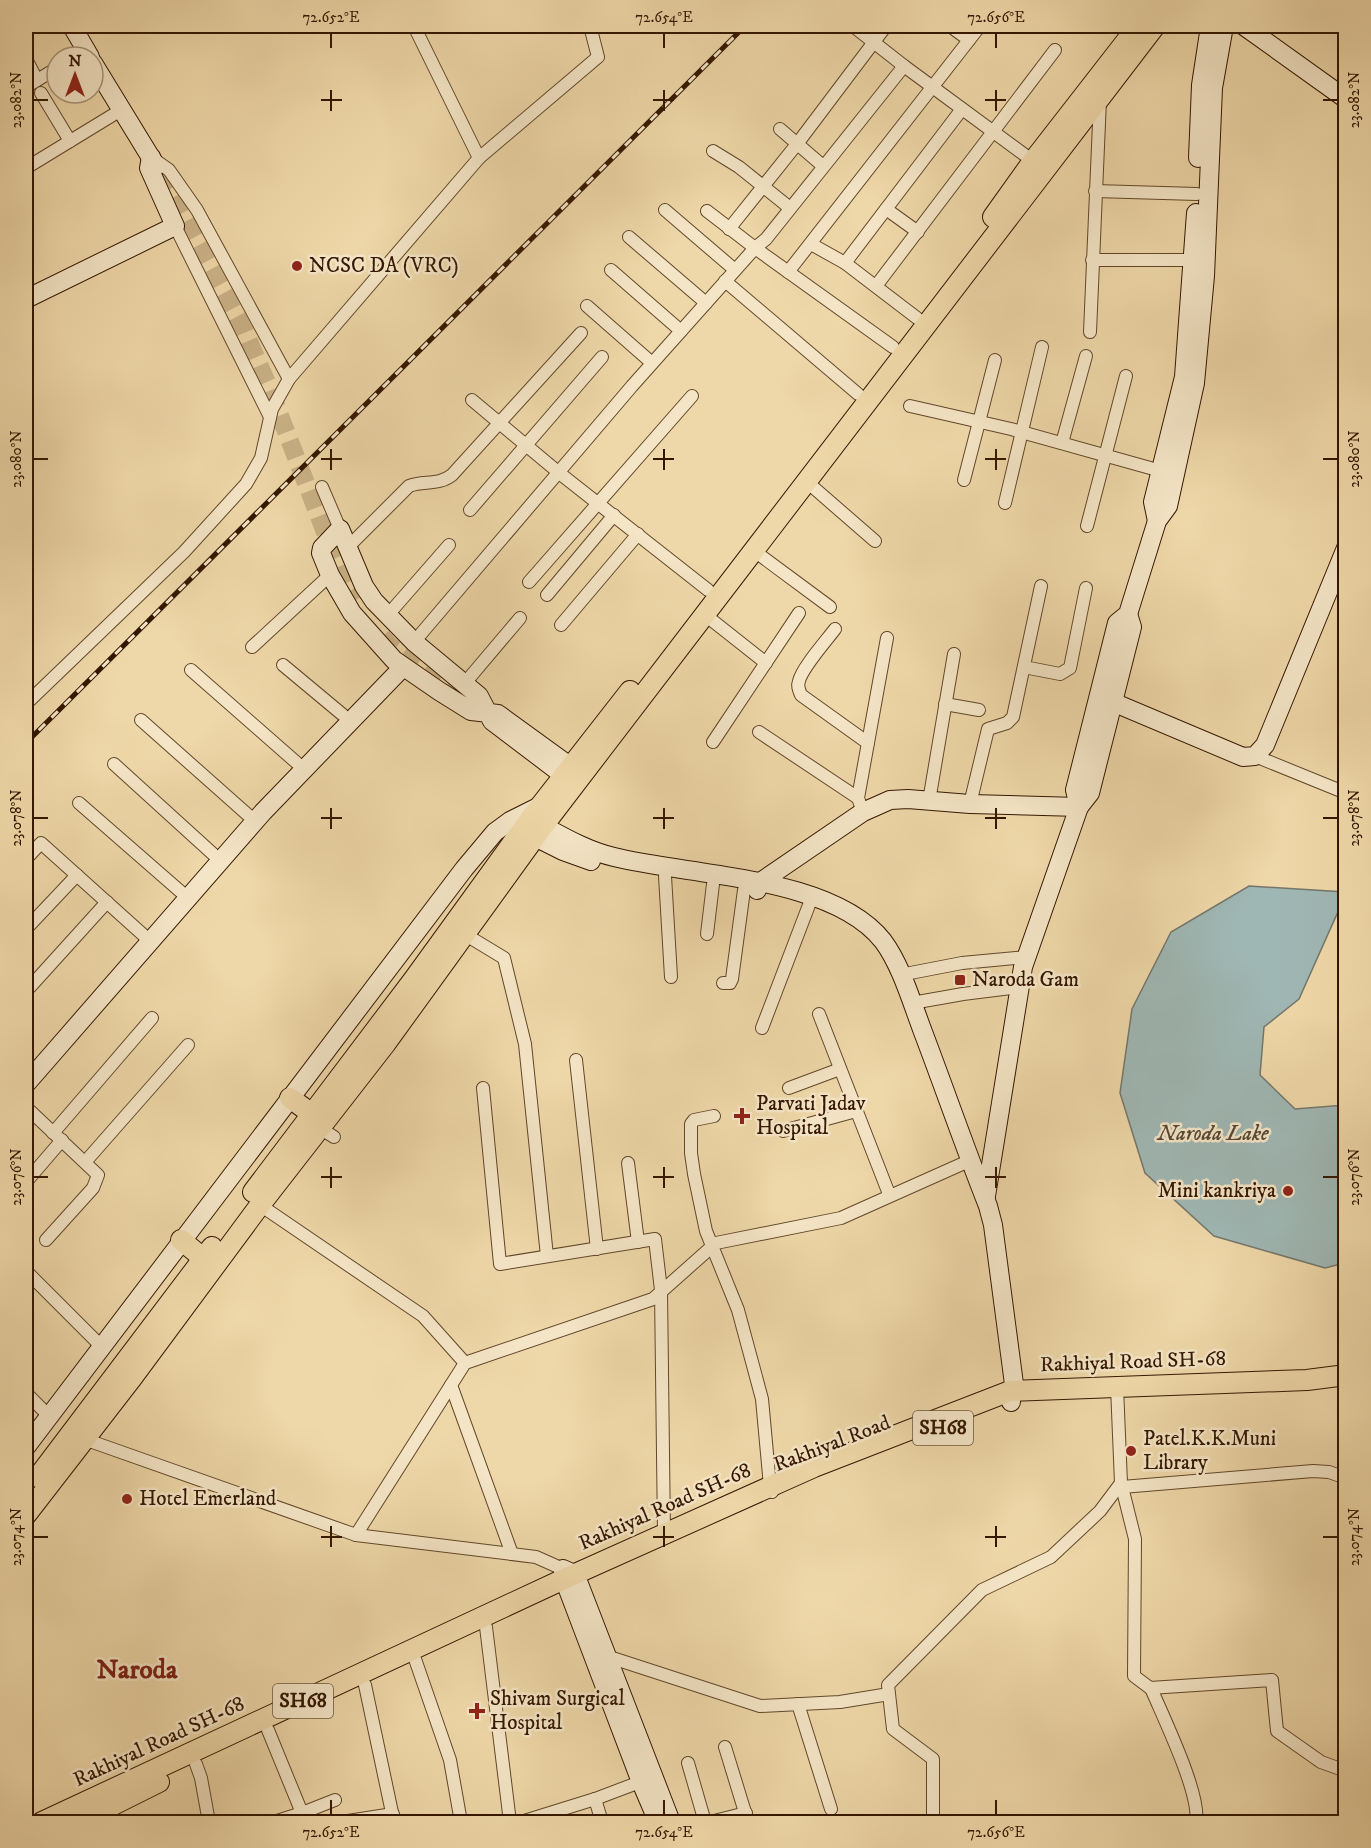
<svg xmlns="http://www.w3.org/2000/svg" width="1371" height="1848" viewBox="0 0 1371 1848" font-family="'IM FELL DW Pica',serif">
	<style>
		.water { fill: #9fb7b4; stroke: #74776c; stroke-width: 1.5 }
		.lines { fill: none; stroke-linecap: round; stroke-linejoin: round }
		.secondary-tunnel { stroke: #c9b186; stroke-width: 18; stroke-dasharray: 18 9; stroke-linecap: butt }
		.street-casing { stroke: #62472a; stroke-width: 14 }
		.secondary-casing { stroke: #341700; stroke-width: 20 }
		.primary-casing { stroke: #341700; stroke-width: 22 }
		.street { stroke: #f4e5c6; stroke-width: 12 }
		.secondary { stroke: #f4e5c6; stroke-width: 18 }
		.primary { stroke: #eed7a8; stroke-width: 20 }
		.rail-casing { stroke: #341700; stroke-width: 5 }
		.rail { stroke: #f4e5c6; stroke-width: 3; stroke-dasharray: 9; stroke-linecap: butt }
		.ticks { fill: none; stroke: #341700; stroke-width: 2 }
		.poi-dot { fill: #8f2418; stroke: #f4e5c6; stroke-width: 2 }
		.labels { text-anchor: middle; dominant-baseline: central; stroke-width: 5; stroke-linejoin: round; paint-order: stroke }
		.shield { fill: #f4e5c6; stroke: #6e553b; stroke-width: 1.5 }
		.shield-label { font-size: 20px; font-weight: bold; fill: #341700 }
		.poi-label { font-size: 21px; fill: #341700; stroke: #f4e5c6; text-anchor: start }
		.street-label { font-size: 21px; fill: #341700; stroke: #f4e5c6 }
		.water-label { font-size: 22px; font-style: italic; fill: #544736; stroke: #f4e5c6 }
		.district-label { font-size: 27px; font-weight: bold; fill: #7a1f14; stroke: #f4e5c6 }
		.neatline { fill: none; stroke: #341700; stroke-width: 2 }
		.ticks-label { font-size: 15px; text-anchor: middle; fill: #341700 }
	</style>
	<rect width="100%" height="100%" fill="#eed7a8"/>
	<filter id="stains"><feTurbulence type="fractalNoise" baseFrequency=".00333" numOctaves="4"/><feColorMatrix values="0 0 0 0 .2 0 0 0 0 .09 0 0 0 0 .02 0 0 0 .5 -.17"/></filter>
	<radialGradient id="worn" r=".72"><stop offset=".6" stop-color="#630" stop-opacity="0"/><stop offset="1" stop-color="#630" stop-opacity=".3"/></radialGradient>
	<polygon class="water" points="1249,886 1345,892 1345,896 1299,999 1264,1027 1260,1075 1295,1109 1345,1105 1345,1263 1325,1268 1214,1236 1145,1173 1120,1093 1132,1009 1171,932"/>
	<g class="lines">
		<g class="secondary-tunnel">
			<polyline points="160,174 245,332 270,390 347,589 354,601"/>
			<polyline points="382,637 389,645 458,694"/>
		</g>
		<g class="street-casing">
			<g id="street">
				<polyline points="853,26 904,66"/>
				<polyline points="950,26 969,40"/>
				<polyline points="26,59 37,80"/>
				<polyline points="26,87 57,68"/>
				<polyline points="41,93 70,141"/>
				<polyline points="780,129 823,166"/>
				<polyline points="713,151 739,167 790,208"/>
				<polyline points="152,158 169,170 197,210 289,379"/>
				<polyline points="479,158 598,57 590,26"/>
				<polyline points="26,168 121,110"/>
				<polyline points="1095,191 1197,194"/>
				<polyline points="886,209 918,232"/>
				<polyline points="665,210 735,270"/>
				<polyline points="707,211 755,248 766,239 904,66 1033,161"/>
				<polyline points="175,226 270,417"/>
				<polyline points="729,229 797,144 886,26"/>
				<polyline points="629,237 706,303"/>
				<polyline points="811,244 845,263 917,318"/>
				<polyline points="1092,260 1193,260"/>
				<polyline points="845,263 962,109"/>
				<polyline points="611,270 681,331"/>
				<polyline points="788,272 980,26"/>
				<polyline points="725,281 858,394"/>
				<polyline points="876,286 1055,50"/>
				<polyline points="587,306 652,363"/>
				<polyline points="1090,332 1100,100"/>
				<polyline points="472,400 558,472 708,590"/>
				<polyline points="910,406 1011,429 1161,471"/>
				<polyline points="1062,443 1086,356"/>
				<polyline points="964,480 995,360"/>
				<polyline points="806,481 875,541"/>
				<polyline points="322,487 340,529"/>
				<polyline points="1005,503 1042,347"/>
				<polyline points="470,510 602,357"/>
				<polyline points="1087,526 1126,376"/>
				<path d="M347,548L409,486C423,480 438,486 452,475L581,333"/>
				<polyline points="753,550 830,607"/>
				<polyline points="529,582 692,396"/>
				<polyline points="547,595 614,515"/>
				<polyline points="704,614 766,663"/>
				<polyline points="387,616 449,545"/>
				<polyline points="561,625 638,534"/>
				<path d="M835,629C826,641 802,668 799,681C797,686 799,690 801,695L868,743"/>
				<polyline points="414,642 632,386 755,248 893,347"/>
				<polyline points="252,647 330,575"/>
				<polyline points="283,665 343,715"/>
				<polyline points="1024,667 1060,674 1070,668 1086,588"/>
				<polyline points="191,670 297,763"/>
				<polyline points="465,683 520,618"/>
				<polyline points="26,704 184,552 246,484 261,458 272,409 289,379 479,158 414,26"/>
				<polyline points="945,704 979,710"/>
				<polyline points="141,720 248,815"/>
				<polyline points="759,732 858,798"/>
				<polyline points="713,742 799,613"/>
				<polyline points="1255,756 1346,793"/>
				<polyline points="114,764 213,854"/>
				<polyline points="929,801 954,654"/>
				<polyline points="79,803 181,892"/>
				<polyline points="970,804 988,729 1007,723 1013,717 1041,586"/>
				<polyline points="863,812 858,798 887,638"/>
				<polyline points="26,859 41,843 150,941"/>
				<polyline points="665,876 671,977"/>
				<polyline points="26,929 77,875"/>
				<polyline points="707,934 713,884"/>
				<polyline points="466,935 504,958 525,1044 547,1256"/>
				<polyline points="900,975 962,963 1027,957"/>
				<polyline points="723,983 730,983 732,979 744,890"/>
				<polyline points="30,987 107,902"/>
				<polyline points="912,1003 963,994 1020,987"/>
				<polyline points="819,1014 889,1194"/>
				<polyline points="762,1028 809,905"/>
				<polyline points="576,1060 597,1249"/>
				<polyline points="483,1088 500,1264 655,1239 661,1290 664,1534"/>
				<polyline points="789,1088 840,1069"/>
				<polyline points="26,1107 98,1175 93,1188 46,1240"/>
				<polyline points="714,1116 694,1120 691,1124 691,1153 694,1174 706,1231 738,1310 762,1399 770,1486 772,1492"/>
				<polyline points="320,1128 334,1137"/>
				<polyline points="783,1131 856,1111"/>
				<polyline points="53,1133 152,1018"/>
				<polyline points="86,1161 188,1045"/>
				<polyline points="628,1163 638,1242"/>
				<polyline points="26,1182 62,1140"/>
				<polyline points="260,1205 423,1316 465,1363"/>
				<polyline points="26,1271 101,1346"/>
				<polyline points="451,1385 512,1554"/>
				<polyline points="1117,1387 1121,1483 1135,1539 1134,1676 1150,1688 1272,1680 1277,1731 1321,1762 1346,1771"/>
				<polyline points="26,1393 49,1416"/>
				<polyline points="84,1439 356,1535 536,1557 563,1569"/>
				<polyline points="1122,1487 1313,1471 1329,1472 1346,1478"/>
				<polyline points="356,1535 465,1363 653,1299 716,1243 841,1218 971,1160"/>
				<polyline points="486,1627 510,1822"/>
				<polyline points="603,1655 760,1706 840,1702 889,1694"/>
				<polyline points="415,1659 450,1760 461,1822"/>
				<polyline points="365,1685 394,1822"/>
				<path d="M1151,1688C1163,1717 1201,1794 1196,1822"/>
				<polyline points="798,1704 831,1809"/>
				<polyline points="268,1730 302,1813 335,1800"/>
				<polyline points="725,1747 748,1822"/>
				<polyline points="688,1763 705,1822"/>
				<polyline points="196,1764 201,1778 209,1822"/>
				<polyline points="595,1799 602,1822"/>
				<polyline points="348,1821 393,1814"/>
				<polyline points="274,1822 302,1813"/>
				<polyline points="521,1822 595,1799 648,1779"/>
				<polyline points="710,1822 746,1813"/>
				<polyline points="933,1822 933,1759 893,1729 888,1685 982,1590 1051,1557 1100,1511 1121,1483"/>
			</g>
		</g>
		<g class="secondary-casing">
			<g id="secondary">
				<polyline points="72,26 90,57"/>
				<polyline points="1244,26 1346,99"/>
				<polyline points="93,63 156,166"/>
				<polyline points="1198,158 1201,85 1210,26"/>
				<polyline points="26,299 175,226 149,168 151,157"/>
				<polyline points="1157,521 1153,502 1184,377 1196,213"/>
				<polyline points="1103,698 1243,757 1255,756 1265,745 1346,548"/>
				<polyline points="575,784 492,721 479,696 414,642 374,601 364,586 340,529 322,548 321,553 330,575 352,613 394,660 439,691 471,711 498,714 582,775"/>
				<polyline points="1079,807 1075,790 1117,623 1128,614 1157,521 1168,506 1195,383 1205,276 1213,88 1224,26"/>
				<path d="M532,820C559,834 584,850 614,857C690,876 832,876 883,941C901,965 912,1003 923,1032C945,1090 965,1148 988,1206L993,1225L1014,1384L1010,1391L1011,1402"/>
				<polyline points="523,831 563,851 591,861"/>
				<polyline points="757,890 759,883 863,812 890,800 908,799 970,804 1079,807"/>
				<polyline points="26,1084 263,812 403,667"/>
				<polyline points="986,1196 1023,967 1079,807 1090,793 1132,627 1128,614"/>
				<polyline points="26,1447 464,869 495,832 510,821 540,806"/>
				<polyline points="658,1822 641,1782 564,1579 563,1569 574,1574 579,1584 671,1822"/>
			</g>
		</g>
		<g class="primary-casing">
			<g id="primary">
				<polyline points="993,217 1033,161 1138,26"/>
				<polyline points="290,1098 312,1114"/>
				<polyline points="253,1192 414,979 530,819 630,691"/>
				<polyline points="181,1240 203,1258"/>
				<polyline points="38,1477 212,1247"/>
				<polyline points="26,1515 132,1378 260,1205 386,1043 543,826 1155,26"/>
				<polyline points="42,1822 564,1579 814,1467 1010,1391 1307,1380 1346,1375"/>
				<polyline points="79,1822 159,1782"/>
			</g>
		</g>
		<use href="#street" class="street"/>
		<use href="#secondary" class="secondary"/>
		<use href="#primary" class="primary"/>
		<g class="rail-casing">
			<polyline id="rail" points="26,743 745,26"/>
		</g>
		<use href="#rail" class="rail"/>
	</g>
	<path class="ticks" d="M331,33V48M664,33V48M996,33V48M331,90V111M664,90V111M996,90V111M33,100H48M321,100H342M653,100H674M985,100H1006M1323,100H1338M331,449V470M664,449V470M996,449V470M33,459H48M321,459H342M653,459H674M985,459H1006M1323,459H1338M331,808V829M664,808V829M996,808V829M33,818H48M321,818H342M653,818H674M985,818H1006M1323,818H1338M331,1167V1188M664,1167V1188M996,1167V1188M33,1177H48M321,1177H342M653,1177H674M985,1177H1006M1323,1177H1338M331,1526V1547M664,1526V1547M996,1526V1547M33,1537H48M321,1537H342M653,1537H674M985,1537H1006M1323,1537H1338M331,1800V1815M664,1800V1815M996,1800V1815"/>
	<g class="poi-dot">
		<circle cx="297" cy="266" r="6"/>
		<rect x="954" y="974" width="12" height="12" rx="3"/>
		<path d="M739 1107h6v6h6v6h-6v6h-6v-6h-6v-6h6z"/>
		<circle cx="1288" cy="1191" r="6"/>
		<circle cx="1131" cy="1451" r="6"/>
		<circle cx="127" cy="1499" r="6"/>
		<path d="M474 1702h6v6h6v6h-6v6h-6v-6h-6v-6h6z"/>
	</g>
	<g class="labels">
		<g class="shield">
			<rect x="913" y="1411" width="60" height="34" rx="4.5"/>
			<rect x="273" y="1684" width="60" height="34" rx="4.5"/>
		</g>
		<g class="shield-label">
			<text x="943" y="1428">SH68</text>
			<text x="303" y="1701">SH68</text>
		</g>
		<g class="poi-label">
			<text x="309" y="266">NCSC DA (VRC)</text>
			<text x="972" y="980">Naroda Gam</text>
			<text x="756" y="1104">Parvati Jadav<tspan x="756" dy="24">Hospital</tspan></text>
			<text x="1276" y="1191" text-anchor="end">Mini kankriya</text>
			<text x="1143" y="1439">Patel.K.K.Muni<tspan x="1143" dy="24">Library</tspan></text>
			<text x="139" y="1499">Hotel Emerland</text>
			<text x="490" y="1699">Shivam Surgical<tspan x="490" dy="24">Hospital</tspan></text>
		</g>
		<g class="street-label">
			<text transform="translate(1133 1362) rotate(-2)">Rakhiyal Road SH-68</text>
			<text transform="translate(832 1444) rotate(-21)">Rakhiyal Road</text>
			<text transform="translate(665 1507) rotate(-24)">Rakhiyal Road SH-68</text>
			<text transform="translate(159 1742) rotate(-25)">Rakhiyal Road SH-68</text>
		</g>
		<g class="water-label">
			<text x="1213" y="1133">Naroda Lake</text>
		</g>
		<g class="district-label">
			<text x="137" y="1670">Naroda</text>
		</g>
	</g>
	<rect width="1371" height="1848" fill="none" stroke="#eed7a8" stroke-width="66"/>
	<g transform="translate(75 75)"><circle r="28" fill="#f4e5c6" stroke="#a79377" stroke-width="1.5"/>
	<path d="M0-4.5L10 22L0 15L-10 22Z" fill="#8f2418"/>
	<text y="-9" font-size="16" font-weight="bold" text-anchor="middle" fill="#341700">N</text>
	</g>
	<rect x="33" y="33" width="1305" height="1782" class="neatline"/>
	<g class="ticks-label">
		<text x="331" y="22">72.652°E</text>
		<text x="664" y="22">72.654°E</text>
		<text x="996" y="22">72.656°E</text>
		<text transform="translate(16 100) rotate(-90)" y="5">23.082°N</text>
		<text transform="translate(1354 100) rotate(-90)" y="5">23.082°N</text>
		<text transform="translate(16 459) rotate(-90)" y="5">23.080°N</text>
		<text transform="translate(1354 459) rotate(-90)" y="5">23.080°N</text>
		<text transform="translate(16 818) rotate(-90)" y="5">23.078°N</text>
		<text transform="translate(1354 818) rotate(-90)" y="5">23.078°N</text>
		<text transform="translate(16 1177) rotate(-90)" y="5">23.076°N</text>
		<text transform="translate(1354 1177) rotate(-90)" y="5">23.076°N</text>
		<text transform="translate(16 1537) rotate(-90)" y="5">23.074°N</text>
		<text transform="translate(1354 1537) rotate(-90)" y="5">23.074°N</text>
		<text x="331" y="1837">72.652°E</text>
		<text x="664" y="1837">72.654°E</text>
		<text x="996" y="1837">72.656°E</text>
	</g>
	<rect width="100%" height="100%" filter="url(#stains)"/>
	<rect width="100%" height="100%" fill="url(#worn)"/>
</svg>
